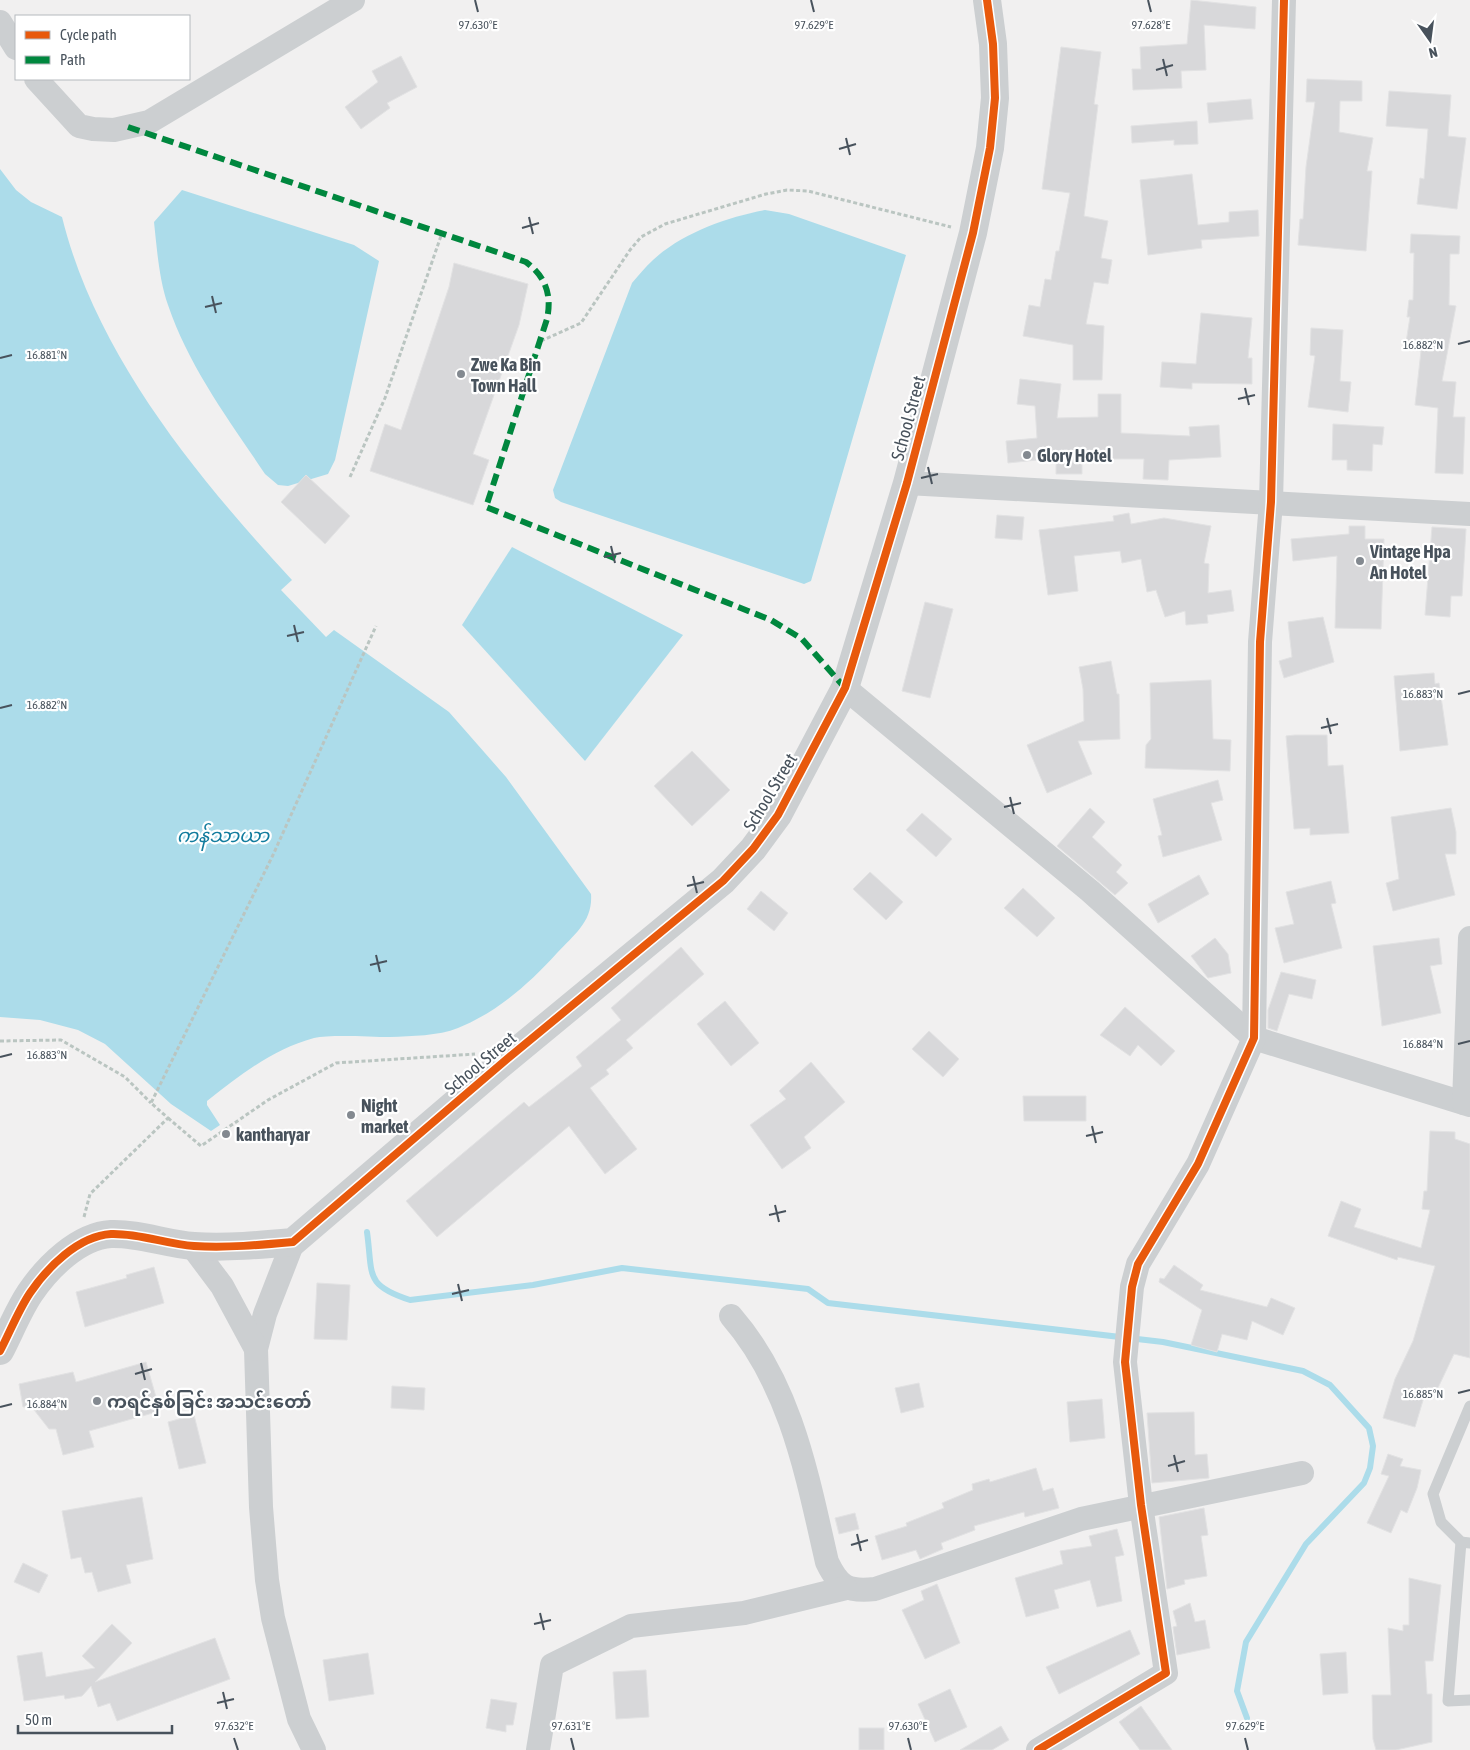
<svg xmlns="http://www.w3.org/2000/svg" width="1470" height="1750" viewBox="0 0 1470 1750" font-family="'Asap Condensed','Noto Sans Myanmar',sans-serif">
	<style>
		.water { fill: #acdcea }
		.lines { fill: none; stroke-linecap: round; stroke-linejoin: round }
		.stream { stroke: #acdcea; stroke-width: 6 }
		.building { fill: #d8d8da; stroke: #e2e2e3 }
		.path { stroke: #bac5c1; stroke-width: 3; stroke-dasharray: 4 2.5; stroke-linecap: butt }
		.service { stroke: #cccfd1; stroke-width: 11 }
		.minor { stroke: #cccfd1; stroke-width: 24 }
		.tertiary { stroke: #cccfd1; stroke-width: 28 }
		.quiet { stroke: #00873e; stroke-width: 6; stroke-dasharray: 12 6; stroke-linecap: butt }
		.cycleway-casing { stroke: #fff; stroke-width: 11 }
		.cycleway { stroke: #e8590c; stroke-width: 8 }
		.ticks { fill: none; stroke: #48525c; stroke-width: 2 }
		.poi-dot { fill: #838990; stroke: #fff; stroke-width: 2 }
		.labels { text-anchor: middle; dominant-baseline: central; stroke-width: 4.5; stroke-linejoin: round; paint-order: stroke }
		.poi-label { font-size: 18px; font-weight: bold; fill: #48525c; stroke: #fff; text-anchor: start }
		.street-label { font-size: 18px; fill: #48525c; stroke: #fff }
		.water-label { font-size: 19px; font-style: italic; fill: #127c9e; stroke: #fff }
		.ticks-label { font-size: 12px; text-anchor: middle; fill: #48525c; stroke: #fff; stroke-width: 4.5; stroke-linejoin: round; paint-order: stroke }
	</style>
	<rect width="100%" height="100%" fill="#f1f0f0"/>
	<g class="water">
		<path d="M0,169L16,190L31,202L62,217C96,355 197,477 292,580L281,590L326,637L334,630L449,712L506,777L591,894C593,921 575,934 557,953C529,984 497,1012 458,1028C438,1036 412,1036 390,1037C371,1037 331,1034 314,1038C273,1049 240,1075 207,1101V1105L220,1125L211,1131L171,1104L105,1044L78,1030L40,1020L0,1017Z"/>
		<path d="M182,190L354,245L379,261L335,460L328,474L288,486L278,485L265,474C229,420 189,367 168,305C159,279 157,250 154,222Z"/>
		<path d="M765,210L789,214L906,255L811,581L804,584L561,502L555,498L553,490L632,283C639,275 645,267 653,260C682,233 727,217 765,210Z"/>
		<polygon points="512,547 683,635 585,761 462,625"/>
	</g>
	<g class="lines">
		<path class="stream" d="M367,1232C373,1275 364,1285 410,1300L533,1285L622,1268L808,1289L828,1303L1163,1342L1303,1371L1330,1385L1369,1428L1373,1446L1370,1468L1364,1483L1306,1544L1246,1642L1237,1691L1247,1718"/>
	</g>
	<g class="building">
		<polygon points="1191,0 1256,7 1255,29 1204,25 1206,70 1181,71 1182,88 1133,90 1132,69 1141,69 1140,47 1187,44"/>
		<polygon points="1061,47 1101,52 1094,104 1098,105 1084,216 1108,221 1101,258 1112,260 1108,284 1094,282 1086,324 1104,326 1102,380 1073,380 1073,345 1023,336 1029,305 1040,307 1045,279 1051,280 1056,251 1059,251 1070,193 1042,189"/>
		<polygon points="401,56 417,87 387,103 390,108 361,129 345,107 378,82 372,71"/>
		<polygon points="1307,79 1362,81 1362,101 1340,101 1339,132 1373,138 1367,171 1372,171 1366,251 1298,245 1300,219 1303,219 1306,167 1315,102 1306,102"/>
		<polygon points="1389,91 1451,95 1448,136 1466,138 1457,209 1417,204 1420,178 1424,179 1428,129 1386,126"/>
		<polygon points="1251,99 1253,119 1209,123 1207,103"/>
		<polygon points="1197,121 1198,144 1174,145 1174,140 1132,143 1131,126"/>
		<polygon points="1192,174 1198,225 1229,222 1229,212 1258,210 1259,236 1201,240 1202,248 1148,255 1140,180"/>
		<polygon points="1411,234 1460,236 1459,254 1450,254 1449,305 1456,306 1442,381 1456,382 1453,417 1465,417 1463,474 1435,473 1438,408 1415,405 1421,351 1405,349 1410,317 1407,317 1409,300 1413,300 1414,253 1410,253"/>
		<polygon points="454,263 528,284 519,325 473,454 489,460 473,505 370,471 385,424 401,430 449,287"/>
		<polygon points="1201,313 1252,318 1248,358 1252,358 1252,384 1192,383 1192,389 1160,387 1162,362 1196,364"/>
		<polygon points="1311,328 1343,330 1340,381 1351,382 1348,412 1308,407 1315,356 1310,355"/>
		<polygon points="1020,379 1061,384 1057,418 1098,417 1098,394 1121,394 1121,433 1190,436 1189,427 1219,425 1221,457 1169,460 1168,480 1143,479 1144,459 1082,459 1082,474 1056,474 1056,458 1008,463 1006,441 1037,438 1035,406 1017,404"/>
		<polygon points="1333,424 1384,427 1382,445 1373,444 1372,471 1347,470 1347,460 1332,460"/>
		<polygon points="306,475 350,516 325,544 281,502"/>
		<polygon points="1129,513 1131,524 1164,518 1211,526 1204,563 1209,564 1208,593 1231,590 1234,611 1207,615 1208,623 1186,625 1185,611 1165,617 1156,590 1147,592 1141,559 1122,563 1120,551 1074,556 1078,591 1048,595 1039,530 1114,521 1113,516"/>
		<polygon points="997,515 1024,517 1022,540 995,538"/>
		<polygon points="1349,526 1365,526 1365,539 1384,539 1381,629 1335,628 1337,556 1293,561 1291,539 1349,534"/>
		<polygon points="1432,527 1466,529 1462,596 1451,596 1450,617 1425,615"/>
		<polygon points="925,602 953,609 930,698 902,691"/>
		<polygon points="1323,617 1334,662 1284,678 1279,661 1292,657 1288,622"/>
		<polygon points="1111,661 1117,694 1119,694 1120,739 1078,741 1092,774 1047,793 1027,745 1084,721 1083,689 1079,667"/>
		<polygon points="1434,673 1435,684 1439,683 1448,745 1400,751 1394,676"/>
		<polygon points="1211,680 1213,739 1231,740 1230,771 1145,768 1146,745 1151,739 1150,683"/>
		<polygon points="1295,735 1327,735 1328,766 1343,765 1349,833 1310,835 1310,828 1294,829 1286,736"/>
		<polygon points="692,751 730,790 692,826 654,786"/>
		<polygon points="1218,780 1223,800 1211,803 1222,840 1163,857 1158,836 1162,835 1153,799"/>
		<polygon points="1090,808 1105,822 1092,837 1122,865 1116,872 1128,883 1115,895 1057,846"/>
		<polygon points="1451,808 1456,832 1456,854 1445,854 1455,895 1393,911 1386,883 1399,879 1391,817"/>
		<polygon points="922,813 952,839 936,857 906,830"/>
		<polygon points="870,872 903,902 886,920 853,889"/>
		<polygon points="1199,875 1209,894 1158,923 1148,904"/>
		<polygon points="1331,881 1336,903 1331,904 1342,948 1284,963 1275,928 1294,924 1286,892"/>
		<polygon points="1023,888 1055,918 1037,937 1004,908"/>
		<polygon points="761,891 788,913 774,931 747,909"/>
		<polygon points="1215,938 1228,954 1231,973 1208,978 1191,956"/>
		<polygon points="1439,938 1442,964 1430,966 1441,1013 1382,1026 1373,946"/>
		<polygon points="681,947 704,974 626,1040 633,1048 606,1070 609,1074 590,1088 637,1149 605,1174 569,1126 437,1237 406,1201 524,1102 529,1107 582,1066 576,1057 621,1020 611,1008"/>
		<polygon points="1281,972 1316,980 1312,999 1289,994 1277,1031 1268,1028 1268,1010"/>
		<polygon points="725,1001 759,1043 731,1066 697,1024"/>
		<polygon points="1125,1007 1175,1051 1161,1066 1138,1045 1130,1056 1100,1035"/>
		<polygon points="929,1031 959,1059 943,1077 912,1049"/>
		<polygon points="811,1062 845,1102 804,1137 811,1148 782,1169 750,1125 786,1099 779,1091"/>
		<polygon points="1023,1096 1086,1096 1086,1121 1024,1121"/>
		<polygon points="1430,1131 1455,1132 1455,1139 1470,1144 1470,1358 1454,1354 1436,1392 1427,1387 1415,1427 1383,1418 1395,1379 1413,1341 1435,1266 1398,1257 1397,1260 1328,1236 1341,1201 1361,1209 1354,1227 1421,1248 1430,1210 1422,1209 1424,1191 1427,1191"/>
		<polygon points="1174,1265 1203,1285 1200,1290 1267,1307 1271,1298 1295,1308 1283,1335 1252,1321 1247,1340 1222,1334 1217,1352 1191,1345 1202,1310 1159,1282 1160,1278 1164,1279"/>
		<polygon points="154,1267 164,1303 85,1327 76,1292 127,1278 126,1275"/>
		<polygon points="317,1283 350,1285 347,1340 314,1339"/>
		<polygon points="146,1362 160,1411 89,1431 94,1447 63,1455 56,1429 49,1429 31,1406 23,1407 19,1384 73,1372 76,1382"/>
		<polygon points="919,1383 924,1407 901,1413 895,1388"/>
		<polygon points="392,1386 425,1388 424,1410 391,1408"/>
		<polygon points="1102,1399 1105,1438 1070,1442 1067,1402"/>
		<polygon points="1194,1412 1195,1455 1207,1454 1209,1478 1152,1483 1147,1413"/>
		<polygon points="194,1415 206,1463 179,1469 168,1422"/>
		<polygon points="1388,1454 1403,1459 1400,1466 1421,1470 1417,1488 1407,1513 1401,1510 1391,1533 1367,1523 1389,1476 1381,1474"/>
		<polygon points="1036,1468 1043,1491 1053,1488 1059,1508 1025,1517 1024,1512 974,1526 975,1530 941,1543 943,1549 920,1559 916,1550 882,1560 875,1536 907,1526 906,1523 944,1508 942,1503 973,1490 972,1484 989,1479 990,1482"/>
		<polygon points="142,1497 153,1559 126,1565 131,1583 98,1592 92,1572 85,1573 81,1557 71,1559 62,1511"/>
		<polygon points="1204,1508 1208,1535 1201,1536 1207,1576 1184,1580 1185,1584 1167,1589 1159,1517"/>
		<polygon points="855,1513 859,1529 839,1534 835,1518"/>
		<polygon points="1117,1529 1124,1555 1115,1557 1122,1601 1097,1607 1090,1580 1054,1590 1059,1608 1026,1617 1015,1578 1063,1564 1060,1551 1092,1546 1089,1536"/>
		<polygon points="23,1563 48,1575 39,1593 14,1582"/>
		<polygon points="1409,1578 1441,1585 1433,1661 1425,1661 1427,1694 1432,1694 1432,1742 1396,1750 1376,1750 1373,1739 1372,1695 1391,1695 1388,1628 1403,1631 1403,1625 1409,1625"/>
		<polygon points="937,1584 960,1643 925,1659 902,1610 924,1600 921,1591"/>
		<polygon points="1190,1603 1195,1622 1205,1620 1210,1648 1177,1655 1173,1627 1177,1626 1173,1611"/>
		<polygon points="112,1624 132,1643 95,1682 215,1638 230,1679 117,1721 110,1703 98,1707 91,1686 82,1696 65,1699 64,1695 24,1701 17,1656 42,1652 46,1677 95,1668 82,1656"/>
		<polygon points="1130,1630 1140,1654 1059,1694 1046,1667"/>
		<polygon points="1346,1652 1348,1693 1323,1695 1320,1654"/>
		<polygon points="368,1653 374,1694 329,1701 323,1660"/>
		<polygon points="646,1670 649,1717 616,1719 613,1672"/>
		<polygon points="950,1689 967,1727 935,1742 918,1704"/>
		<polygon points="491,1699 517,1703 513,1725 506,1725 506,1732 486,1728"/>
		<polygon points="1141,1706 1172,1750 1140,1750 1119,1722"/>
		<polygon points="1001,1726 1009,1740 992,1750 960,1750"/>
		<rect x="859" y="1728" width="25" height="22"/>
	</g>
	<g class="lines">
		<g class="path">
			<polyline points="541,341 581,323 630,250 641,237 665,224 766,194 787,190 808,191 951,227"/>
			<polyline points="350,477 385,398 442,233"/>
			<polyline points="0,1041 61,1040 125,1077 151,1103"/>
			<polyline points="168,1118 201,1146 268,1100 336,1063 475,1054"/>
			<polyline points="84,1217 90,1194 168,1118 151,1103 273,855 376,626"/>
		</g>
		<g class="service">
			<polyline points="1470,1406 1433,1494 1441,1522 1461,1542 1470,1543"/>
			<polyline points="1461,1542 1448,1701 1470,1700"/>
		</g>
		<g class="minor">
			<polyline points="0,22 16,48"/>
			<polyline points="36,79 79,126 93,129 114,130 149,122 353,0"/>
			<polyline points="907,483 1470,514"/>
			<polyline points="845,688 1090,891 1254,1038 1470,1105"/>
			<polyline points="1464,1103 1470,938"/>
			<polyline points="293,1242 265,1314 256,1349 261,1507 267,1580 273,1618 299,1719 314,1750"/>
			<polyline points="192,1246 222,1286 256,1349"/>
			<path d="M731,1316C791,1385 807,1475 827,1562C839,1587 847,1592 875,1589L1081,1519L1302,1473"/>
			<polyline points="538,1750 552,1665 631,1626 744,1613 846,1588"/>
			<polyline points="1038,1750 1166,1673 1141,1505 1125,1362 1132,1287 1138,1264 1198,1164 1254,1038 1260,642 1271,502 1284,0"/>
		</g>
		<path class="tertiary" d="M0,1351C10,1332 18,1311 30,1293C47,1268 78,1236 111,1234C139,1233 166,1244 194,1246C227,1248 260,1245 293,1242L507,1059L723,881L753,849L778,815L845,688L907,483L973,233L990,148L995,98L993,44L987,0"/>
		<path class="quiet" d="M128,127L526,262C546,277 552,295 547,319L486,507L771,620L802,639L845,688"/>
		<g class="cycleway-casing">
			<g id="cycleway">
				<path d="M0,1351C10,1332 18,1311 30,1293C47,1268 78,1236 111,1234C139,1233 166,1244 194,1246C227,1248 260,1245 293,1242L507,1059L723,881L753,849L778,815L845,688L907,483L973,233L990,148L995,98L993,44L987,0"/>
				<polyline points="1038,1750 1166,1673 1141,1505 1125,1362 1132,1287 1138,1264 1198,1164 1254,1038 1260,642 1271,502 1284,0"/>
			</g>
		</g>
		<use href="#cycleway" class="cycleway"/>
	</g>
	<path class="ticks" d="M475,0L478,12M811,0L814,12M1148,0L1151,12M1163,59L1167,76M1156,70L1173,65M846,138L850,155M839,149L856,144M529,217L533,234M522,228L539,223M212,296L216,313M205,307L222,303M1458,344L1470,341M0,358L12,355M1245,388L1249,405M1238,399L1255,395M928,467L932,484M921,478L938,474M611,546L615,563M604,557L621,553M294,625L298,642M287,636L304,632M1458,694L1470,691M0,708L12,705M1327,718L1331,734M1321,728L1338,724M1010,797L1014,814M1004,807L1021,803M693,876L697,893M687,886L704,882M376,955L380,972M370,965L387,961M1458,1044L1470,1041M0,1057L12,1054M1092,1126L1096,1143M1086,1136L1103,1132M775,1205L779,1222M769,1215L786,1211M458,1284L462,1301M452,1294L469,1290M141,1363L145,1380M135,1374L152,1369M1458,1393L1470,1390M0,1407L12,1404M1174,1455L1178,1472M1168,1466L1185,1461M857,1534L861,1551M851,1545L868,1540M540,1613L544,1630M534,1624L551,1620M223,1692L227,1709M217,1703L234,1699M234,1738L238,1750M571,1738L574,1750M908,1738L911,1750M1245,1738L1248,1750"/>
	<g class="poi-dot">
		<circle cx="461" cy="374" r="5"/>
		<circle cx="1027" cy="455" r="5"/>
		<circle cx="1360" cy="561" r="5"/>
		<circle cx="351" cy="1115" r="5"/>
		<circle cx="226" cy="1134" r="5"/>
		<circle cx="97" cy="1401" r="5"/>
	</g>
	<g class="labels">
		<g class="poi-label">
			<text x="471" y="364">Zwe Ka Bin<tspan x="471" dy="21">Town Hall</tspan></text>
			<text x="1037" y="455">Glory Hotel</text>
			<text x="1370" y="551">Vintage Hpa<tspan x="1370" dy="21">An Hotel</tspan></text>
			<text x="361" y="1105">Night<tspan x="361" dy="21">market</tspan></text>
			<text x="236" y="1134">kantharyar</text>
			<text x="107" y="1401">ကရင်နှစ်ခြင်း အသင်းတော်</text>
		</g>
		<g class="street-label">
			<text transform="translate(908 418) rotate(-75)">School Street</text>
			<text transform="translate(770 792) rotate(-59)">School Street</text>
			<text transform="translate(480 1063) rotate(-40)">School Street</text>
		</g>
		<g class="water-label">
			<text x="223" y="835">ကန်သာယာ</text>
		</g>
	</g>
	<g class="ticks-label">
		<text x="478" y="29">97.630°E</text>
		<text x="814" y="29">97.629°E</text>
		<text x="1151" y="29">97.628°E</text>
		<text x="1423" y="349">16.882°N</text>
		<text x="47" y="359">16.881°N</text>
		<text x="1423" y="698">16.883°N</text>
		<text x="47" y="709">16.882°N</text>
		<text x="1423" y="1048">16.884°N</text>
		<text x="47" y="1059">16.883°N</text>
		<text x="1423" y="1398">16.885°N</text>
		<text x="47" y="1408">16.884°N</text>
		<text x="234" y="1730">97.632°E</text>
		<text x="571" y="1730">97.631°E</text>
		<text x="908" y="1730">97.630°E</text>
		<text x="1245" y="1730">97.629°E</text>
	</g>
	<rect x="15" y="15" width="175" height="65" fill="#ffffff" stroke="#b6babe"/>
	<rect x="25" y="31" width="25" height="8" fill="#e8590c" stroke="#b6babe"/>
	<text x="60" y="40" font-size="15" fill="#48525c">Cycle path</text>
	<rect x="25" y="56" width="25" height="8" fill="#00873e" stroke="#b6babe"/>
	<text x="60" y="65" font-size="15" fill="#48525c">Path</text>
	<g transform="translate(1430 40) rotate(166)" stroke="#ffffff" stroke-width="4" paint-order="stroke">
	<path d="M0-4L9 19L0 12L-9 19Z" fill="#48525c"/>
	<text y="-8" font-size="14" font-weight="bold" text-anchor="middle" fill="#48525c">N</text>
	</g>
	<path d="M18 1725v8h154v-8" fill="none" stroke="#48525c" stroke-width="2.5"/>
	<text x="25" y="1725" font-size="15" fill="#48525c" stroke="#ffffff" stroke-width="4" paint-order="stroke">50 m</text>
</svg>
